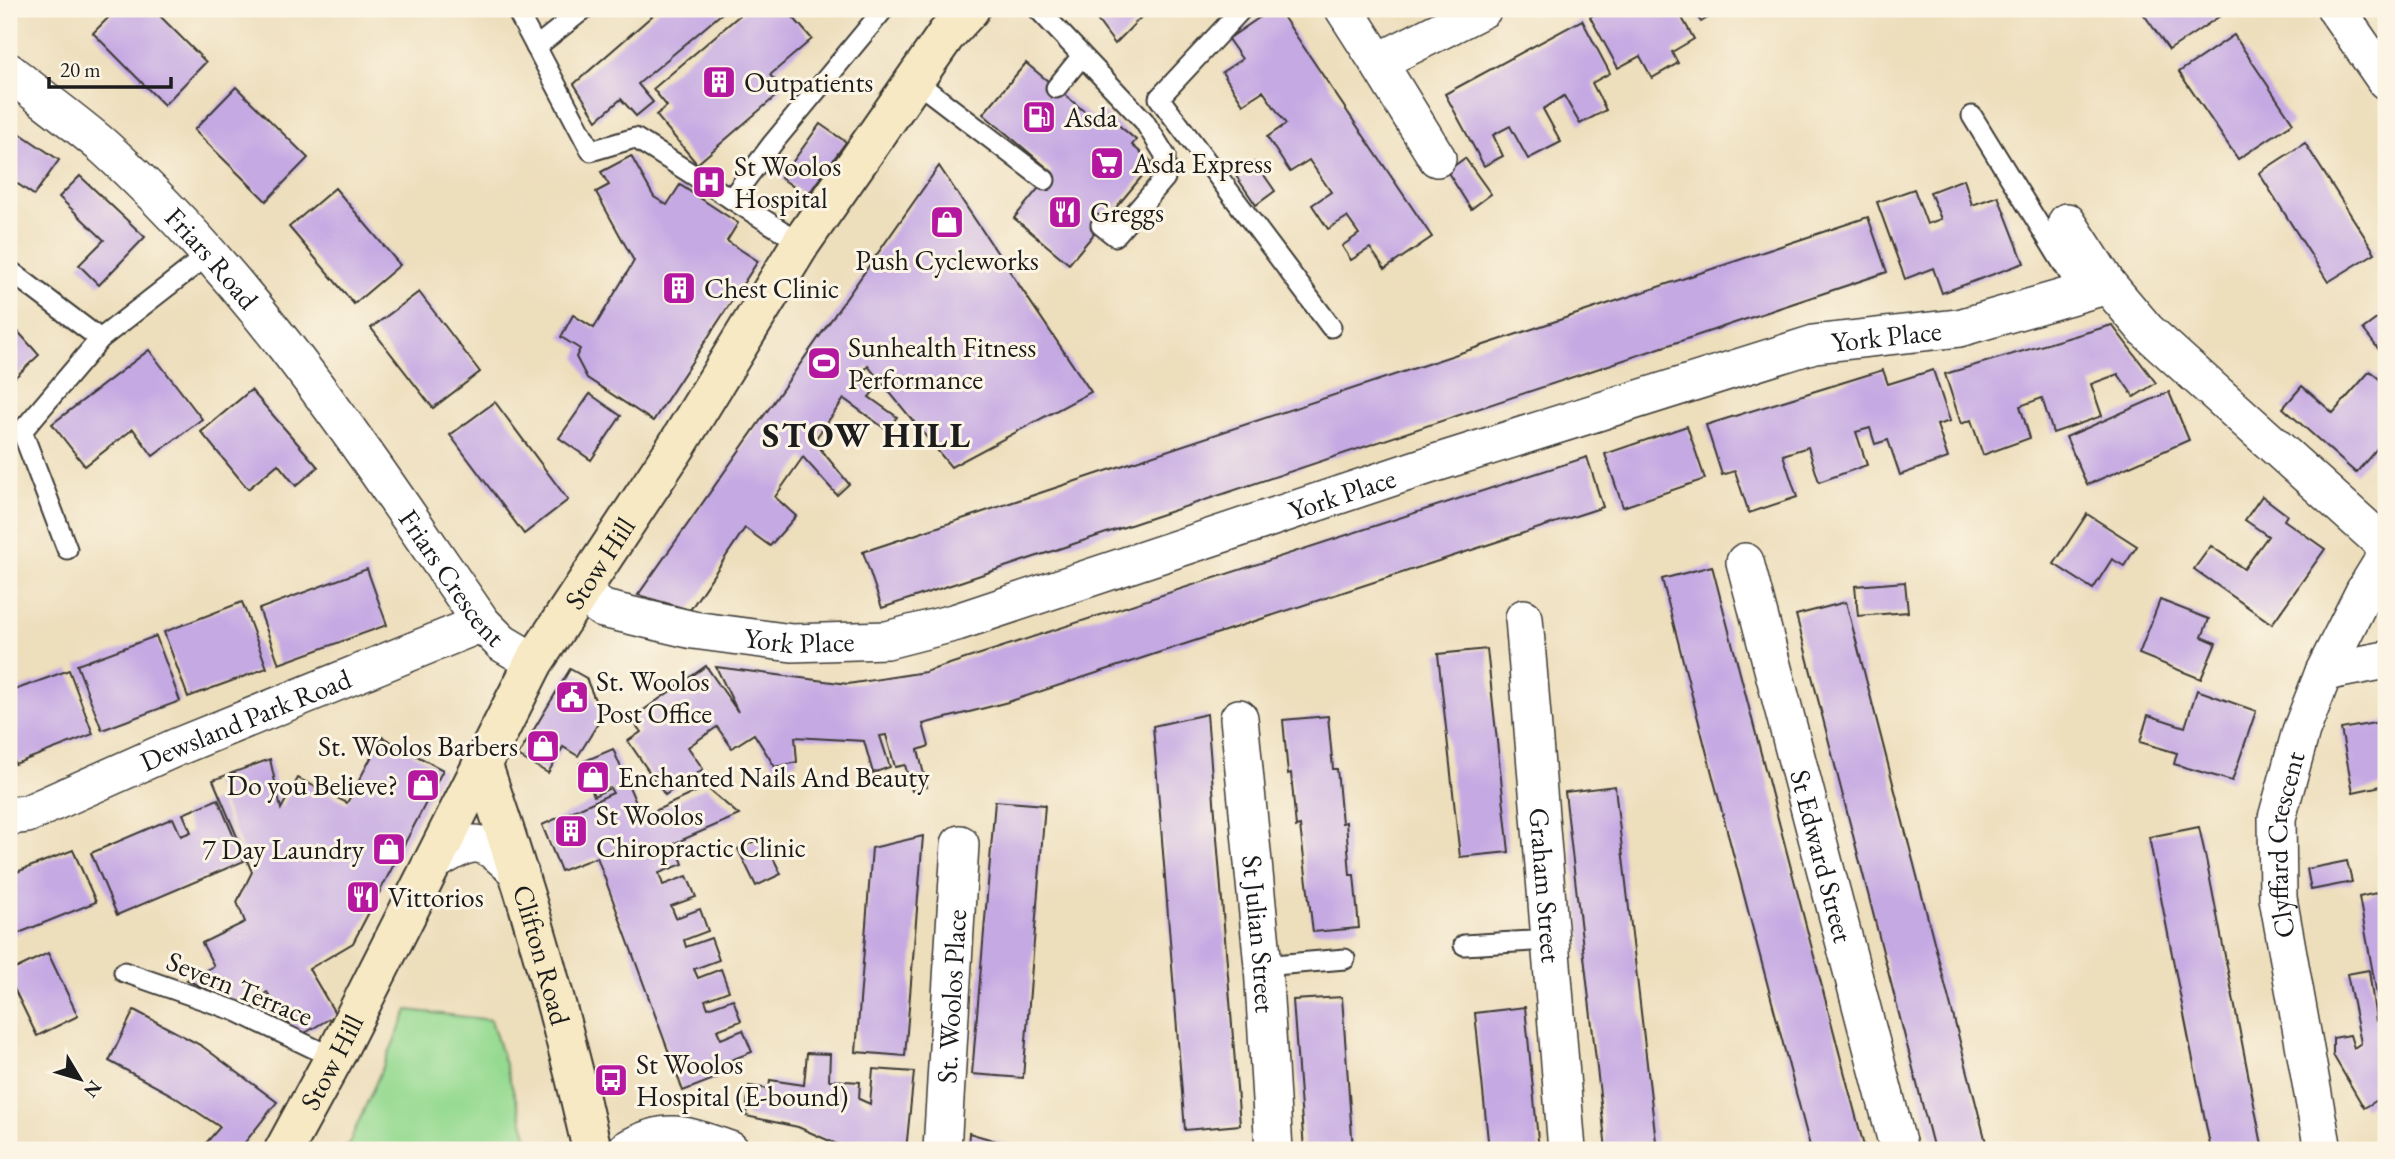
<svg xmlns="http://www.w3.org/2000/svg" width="2395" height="1159" viewBox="0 0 2395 1159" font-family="'EB Garamond',serif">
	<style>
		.green { fill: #96da92; stroke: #597b57; stroke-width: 2 }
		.building { fill: #c5a9e3 }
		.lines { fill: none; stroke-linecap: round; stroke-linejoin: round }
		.lane-casing { stroke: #3b3934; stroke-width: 23 }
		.street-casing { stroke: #3b3934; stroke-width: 40 }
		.secondary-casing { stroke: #3b3934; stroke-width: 42 }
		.lane { stroke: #fff; stroke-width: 19 }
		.street { stroke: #fff; stroke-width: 37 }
		.secondary { stroke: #f6e9c3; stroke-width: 38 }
		.labels { text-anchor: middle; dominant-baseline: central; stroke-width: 6; stroke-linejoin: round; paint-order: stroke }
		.poi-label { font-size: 28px; fill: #1c1c1c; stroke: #fcf5e5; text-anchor: start }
		.street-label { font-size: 28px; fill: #1c1c1c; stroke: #fcf5e5 }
		.district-label { font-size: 35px; font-weight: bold; letter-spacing: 2px; fill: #1c1c1c; stroke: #fcf5e5 }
	</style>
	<rect width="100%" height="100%" fill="#fcf5e5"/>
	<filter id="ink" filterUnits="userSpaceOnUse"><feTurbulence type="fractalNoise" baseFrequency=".0143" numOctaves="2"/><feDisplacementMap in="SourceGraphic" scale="14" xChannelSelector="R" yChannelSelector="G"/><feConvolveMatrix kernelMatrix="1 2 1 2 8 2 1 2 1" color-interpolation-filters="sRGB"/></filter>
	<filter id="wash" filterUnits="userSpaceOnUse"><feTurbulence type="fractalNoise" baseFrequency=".00686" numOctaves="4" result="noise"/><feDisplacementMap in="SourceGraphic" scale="28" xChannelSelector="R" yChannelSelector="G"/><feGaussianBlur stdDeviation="1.57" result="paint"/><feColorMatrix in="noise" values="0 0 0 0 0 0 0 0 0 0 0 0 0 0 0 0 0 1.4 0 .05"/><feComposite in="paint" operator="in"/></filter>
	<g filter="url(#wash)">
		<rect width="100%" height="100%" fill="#eddebc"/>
		<polygon class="green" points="408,1010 491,1020 532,1150 346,1150"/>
		<g id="blocks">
			<g class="building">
				<polygon points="117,9 153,9 206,62 164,105 93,33"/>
				<polygon points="660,9 727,9 638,84 653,102 636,116 621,99 597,120 574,84"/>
				<polygon points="747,9 786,9 812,39 770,75 783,90 697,164 656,115 667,106 653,89"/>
				<polygon points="1089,9 1149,9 1115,44"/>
				<polygon points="1272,9 1278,9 1432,237 1385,269 1370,248 1351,260 1342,246 1359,234 1347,217 1328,229 1312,205 1331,192 1309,160 1290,172 1267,137 1286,124 1263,91 1243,104 1222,72 1242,59 1228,39"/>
				<polygon points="1604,9 1677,9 1694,39 1672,52 1678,63 1652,78 1640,56 1618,68 1590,17"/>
				<polygon points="1692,9 1722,9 1701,22"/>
				<polygon points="2140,9 2220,9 2223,14 2169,50"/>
				<polygon points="1582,20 1610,73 1592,83 1606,110 1580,124 1564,96 1543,109 1561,142 1528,159 1510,126 1493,135 1503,156 1484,166 1445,94"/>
				<polygon points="2234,35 2293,123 2238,159 2179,72"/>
				<polygon points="1026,63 1095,120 1102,111 1136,140 1132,145 1153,163 1069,264 1014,218 1052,172 983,114"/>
				<polygon points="236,87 308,158 266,201 194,130"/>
				<polygon points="820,124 846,142 807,196 781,178"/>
				<polygon points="9,126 59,160 34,195 9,178"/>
				<polygon points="2305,143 2375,253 2328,282 2259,173"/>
				<polygon points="631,156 654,197 667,205 680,185 738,223 727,241 758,261 653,421 587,378 576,357 580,349 561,337 573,315 594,328 634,261 596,192 609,185 601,172"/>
				<polygon points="1465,158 1491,194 1471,209 1447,171"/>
				<polygon points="1255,162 1275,191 1256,205 1236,176"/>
				<polygon points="939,166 1091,392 951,467 868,366 858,378 874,391 869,397 897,417 887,430 844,399 814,441 849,484 837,495 803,457 775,497 796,516 770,546 745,528 690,610 638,595"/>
				<polygon points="80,176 145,237 99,285 79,265 104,240 59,197"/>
				<polygon points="1964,179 1972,205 1998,196 2024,263 1942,293 1933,268 1905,279 1877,202 1914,189 1927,224 1941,219 1930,192"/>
				<polygon points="335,188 400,265 354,304 289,227"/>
				<polygon points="1868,217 1887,272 882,608 863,552"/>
				<polygon points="419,292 480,372 433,408 371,328"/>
				<polygon points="2386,312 2386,359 2363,329"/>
				<polygon points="2112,325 2156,383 2134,397 2118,374 2091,384 2102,416 2053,433 2042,398 2020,406 2030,438 1983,455 1971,420 1961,424 1945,374"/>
				<polygon points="13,326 39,355 9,383 9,329"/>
				<polygon points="149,350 202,419 153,456 133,429 85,466 52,424"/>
				<polygon points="1883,370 1888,384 1933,370 1950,421 1937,425 1948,458 1900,475 1888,440 1875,444 1870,428 1856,432 1867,465 1819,482 1808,447 1783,455 1797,497 1749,513 1735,471 1722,475 1706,425"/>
				<polygon points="2370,371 2386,385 2386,438 2356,473 2283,408 2302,386 2333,413"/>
				<polygon points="251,390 318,467 296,486 278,464 248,489 201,432"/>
				<polygon points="2169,392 2189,440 2087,485 2066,437"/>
				<polygon points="590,394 621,416 591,460 559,438"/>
				<polygon points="495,402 568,500 524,534 450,435"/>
				<polygon points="1687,426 1705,479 1623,507 1605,454"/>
				<polygon points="1587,457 1603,507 1008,702 923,724 929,746 918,750 927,787 912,791 905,765 895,767 886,735 880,736 890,767 873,773 864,741 795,737 797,762 775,767 754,734 732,748 717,727 688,747 703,769 665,795 628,741 641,732 631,719 706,666 738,712 716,667 848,684 925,672"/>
				<polygon points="2262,496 2287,515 2284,520 2325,549 2272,624 2194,569 2211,546 2244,569 2268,536 2245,520"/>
				<polygon points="2087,514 2137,546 2124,566 2112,559 2093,589 2054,564"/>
				<polygon points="1712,566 1850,1094 1865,1150 1811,1150 1715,785 1662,579"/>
				<polygon points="367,569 387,625 279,664 259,609"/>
				<polygon points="1905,582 1908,612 1858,616 1855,586"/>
				<polygon points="2160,600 2209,619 2202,637 2216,643 2201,679 2139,654"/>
				<polygon points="242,602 267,668 188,697 164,632"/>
				<polygon points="1846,602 1981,1123 1988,1150 1934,1150 1804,645 1796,615"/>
				<polygon points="156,636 180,701 102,730 77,665"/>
				<polygon points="1487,649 1509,852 1460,857 1438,654"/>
				<polygon points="570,669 586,678 602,717 578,756 563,747 548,773 518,756"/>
				<polygon points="69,670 93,734 15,764 9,748 9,692"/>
				<polygon points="2197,690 2256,711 2232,781 2174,764 2177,753 2140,742 2148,715 2185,727"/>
				<polygon points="1207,714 1240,1125 1185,1130 1153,726"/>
				<polygon points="1328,716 1333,769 1337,769 1342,823 1346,822 1350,875 1354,875 1359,928 1313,932 1300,826 1296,827 1291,773 1288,774 1283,720"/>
				<polygon points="2386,721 2386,785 2353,792 2341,729"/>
				<polygon points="382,737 443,770 353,943 309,969 336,1015 298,1037 267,992 244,1007 187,980 214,966 202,943 245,922 237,902 252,872 213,780 270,759 281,809 298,778 347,803"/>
				<polygon points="613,749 642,817 706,787 739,815 675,843 683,864 659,873 663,885 687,876 696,897 671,906 676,918 700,909 708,931 684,940 686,947 711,938 719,960 694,969 698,978 721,969 729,991 705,1000 708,1008 733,999 741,1021 717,1030 721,1039 743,1030 752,1052 728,1061 732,1072 683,1091 597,857 561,871 542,825 613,793 610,788 594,796 580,763"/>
				<polygon points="1615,786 1618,814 1657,1150 1606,1150 1601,1103 1565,792"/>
				<polygon points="218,799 244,861 117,915 91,853 173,818 181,836 191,832 183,814"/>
				<polygon points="995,801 1045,805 1023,1078 972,1074"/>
				<polygon points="2199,827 2206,859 2263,1150 2211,1150 2181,1000 2149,837"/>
				<polygon points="923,836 905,1056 856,1052 872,848"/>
				<polygon points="763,837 781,874 756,886 738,849"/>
				<polygon points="73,850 96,902 9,937 9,875"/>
				<polygon points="2347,861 2352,882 2311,890 2307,869"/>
				<polygon points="2385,891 2386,1095 2364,1108 2333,1055 2333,1038 2350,1035 2354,1048 2361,1043 2347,974 2369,970 2376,1021 2381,1017 2359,897"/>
				<polygon points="48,953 78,1016 37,1036 9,978 9,972"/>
				<polygon points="1342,997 1353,1150 1304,1150 1293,1000"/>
				<polygon points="1525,1007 1539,1150 1489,1150 1475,1013"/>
				<polygon points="134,1010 202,1046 277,1102 239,1150 200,1150 220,1127 170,1094 109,1061"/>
				<polygon points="807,1053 830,1054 829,1080 860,1082 859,1099 870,1104 873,1069 914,1072 906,1150 850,1150 798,1127 746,1116 749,1086 769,1089 770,1080 804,1085"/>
				<polygon points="969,1133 1027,1150 968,1150"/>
			</g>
		</g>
	</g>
	<g filter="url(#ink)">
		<use href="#blocks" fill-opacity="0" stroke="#3b3934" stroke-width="2"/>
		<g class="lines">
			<g class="lane-casing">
				<g id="lane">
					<polyline points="516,9 591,151 635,138 801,243"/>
					<polyline points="1038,9 1144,121 1165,155 1165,178 1115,236 1101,225"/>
					<polyline points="1242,9 1159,98 1331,327"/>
					<polyline points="536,47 584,9"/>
					<polyline points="914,80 1045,180"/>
					<polyline points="1056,88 1081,57"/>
					<polyline points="1972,116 2081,293"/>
					<polyline points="731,199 773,143 884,9"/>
					<polyline points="9,270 100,339"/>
					<polyline points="67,549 22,431 100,339 209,254"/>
					<polyline points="1464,945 1549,940"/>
					<polyline points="1263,966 1345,959"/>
					<polyline points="124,972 236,1011 334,1058"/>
				</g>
			</g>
			<g class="street-casing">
				<g id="street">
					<polyline points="1344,9 1378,62 1483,9"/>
					<polyline points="2336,9 2386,81"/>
					<polyline points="1378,62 1437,158"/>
					<path id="s1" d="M9,72C40,97 74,121 104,147C255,283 367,457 482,623L502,643L534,662"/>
					<polyline points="2067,222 2108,285"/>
					<path id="s2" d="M1745,562L1899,1150"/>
					<path id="s3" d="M580,592L603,609L693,630L792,643L887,640L957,622L1426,466L1814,344L1959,328L2108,285L2146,330L2386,546"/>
					<path id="s4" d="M1524,618L1567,1150"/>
					<polyline points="2324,672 2386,660"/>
					<path id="s5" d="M1239,718L1263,966L1274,1150"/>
					<path id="s6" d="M9,816L27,814L177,747L482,623"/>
					<path d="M431,864C477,835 481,837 520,874"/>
					<path d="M626,1150C668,1125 687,1136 730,1150"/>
					<path id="s7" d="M942,1150L960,844"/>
					<path id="s8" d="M2323,1150L2278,898L2277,818L2301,731L2324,672L2364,592L2386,556"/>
				</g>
			</g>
			<g class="secondary-casing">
				<g id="secondary">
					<path id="s9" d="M482,763C526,890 563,1019 592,1150"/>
					<path id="s10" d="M284,1150L334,1058L534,662L676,447L801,243L946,35L970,9"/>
				</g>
			</g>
			<use href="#lane" class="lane"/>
			<use href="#street" class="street"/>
			<use href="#secondary" class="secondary"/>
		</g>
	</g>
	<defs>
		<g id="building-square" transform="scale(1.75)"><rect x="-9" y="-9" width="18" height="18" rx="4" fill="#b5179e" stroke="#fcf5e5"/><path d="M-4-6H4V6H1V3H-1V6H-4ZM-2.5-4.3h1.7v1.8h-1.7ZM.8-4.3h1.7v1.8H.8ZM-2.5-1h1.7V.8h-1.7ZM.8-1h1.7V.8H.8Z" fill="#fff"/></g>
		<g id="fuel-square" transform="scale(1.75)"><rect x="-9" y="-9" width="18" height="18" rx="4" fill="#b5179e" stroke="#fcf5e5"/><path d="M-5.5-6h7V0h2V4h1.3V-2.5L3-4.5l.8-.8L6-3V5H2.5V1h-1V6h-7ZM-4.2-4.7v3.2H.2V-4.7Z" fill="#fff"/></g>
		<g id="supermarket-square" transform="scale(1.75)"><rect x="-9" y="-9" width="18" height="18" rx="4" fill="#b5179e" stroke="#fcf5e5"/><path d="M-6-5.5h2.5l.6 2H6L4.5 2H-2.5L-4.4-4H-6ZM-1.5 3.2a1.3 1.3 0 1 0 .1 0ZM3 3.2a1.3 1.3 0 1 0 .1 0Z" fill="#fff"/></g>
		<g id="hospital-square" transform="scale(1.75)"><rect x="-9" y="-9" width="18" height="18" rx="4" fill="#b5179e" stroke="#fcf5e5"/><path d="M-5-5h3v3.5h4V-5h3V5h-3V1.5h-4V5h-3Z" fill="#fff"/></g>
		<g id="restaurant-square" transform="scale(1.75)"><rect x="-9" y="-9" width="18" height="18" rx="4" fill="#b5179e" stroke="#fcf5e5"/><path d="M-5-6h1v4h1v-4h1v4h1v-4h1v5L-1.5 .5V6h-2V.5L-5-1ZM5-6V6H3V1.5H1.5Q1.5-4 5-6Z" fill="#fff"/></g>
		<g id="shop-square" transform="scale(1.75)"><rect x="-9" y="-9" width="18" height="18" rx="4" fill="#b5179e" stroke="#fcf5e5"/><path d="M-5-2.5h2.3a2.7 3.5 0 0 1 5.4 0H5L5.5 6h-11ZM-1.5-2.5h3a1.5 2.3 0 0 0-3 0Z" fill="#fff"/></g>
		<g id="stadium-square" transform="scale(1.75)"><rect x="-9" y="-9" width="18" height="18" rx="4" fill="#b5179e" stroke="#fcf5e5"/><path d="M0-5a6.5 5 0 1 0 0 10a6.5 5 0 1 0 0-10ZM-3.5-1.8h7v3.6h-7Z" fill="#fff"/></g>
		<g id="civic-square" transform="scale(1.75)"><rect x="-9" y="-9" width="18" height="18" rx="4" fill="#b5179e" stroke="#fcf5e5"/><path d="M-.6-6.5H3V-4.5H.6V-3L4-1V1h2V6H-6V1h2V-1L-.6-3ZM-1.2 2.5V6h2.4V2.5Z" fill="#fff"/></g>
		<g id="bus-square" transform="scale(1.75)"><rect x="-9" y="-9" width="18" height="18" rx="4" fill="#b5179e" stroke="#fcf5e5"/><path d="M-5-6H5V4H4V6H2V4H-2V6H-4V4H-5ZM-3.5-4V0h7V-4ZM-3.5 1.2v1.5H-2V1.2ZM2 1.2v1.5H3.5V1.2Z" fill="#fff"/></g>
	</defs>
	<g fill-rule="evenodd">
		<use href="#building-square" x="719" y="82"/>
		<use href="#fuel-square" x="1039" y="117"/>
		<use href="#supermarket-square" x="1107" y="163"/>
		<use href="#hospital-square" x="709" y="182"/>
		<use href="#restaurant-square" x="1065" y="212"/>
		<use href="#shop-square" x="947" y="222"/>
		<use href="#building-square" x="679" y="288"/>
		<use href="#stadium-square" x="824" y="363"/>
		<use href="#civic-square" x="572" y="697"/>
		<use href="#shop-square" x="543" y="746"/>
		<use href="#shop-square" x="593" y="777"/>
		<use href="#shop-square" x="423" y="785"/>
		<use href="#building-square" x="571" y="831"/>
		<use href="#shop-square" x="389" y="849"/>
		<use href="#restaurant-square" x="363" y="897"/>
		<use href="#bus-square" x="611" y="1080"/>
	</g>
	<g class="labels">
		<g class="poi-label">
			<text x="744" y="82">Outpatients</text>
			<text x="1064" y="117">Asda</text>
			<text x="1132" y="163">Asda Express</text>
			<text x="734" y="166">St Woolos<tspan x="734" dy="32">Hospital</tspan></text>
			<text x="1090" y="212">Greggs</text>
			<text x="947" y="260" text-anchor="middle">Push Cycleworks</text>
			<text x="704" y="288">Chest Clinic</text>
			<text x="848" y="347">Sunhealth Fitness<tspan x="848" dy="32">Performance</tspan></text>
			<text x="596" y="681">St. Woolos<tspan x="596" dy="32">Post Office</tspan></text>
			<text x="518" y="746" text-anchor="end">St. Woolos Barbers</text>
			<text x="618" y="777">Enchanted Nails And Beauty</text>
			<text x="398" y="785" text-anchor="end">Do you Believe?</text>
			<text x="596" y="815">St Woolos<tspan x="596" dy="32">Chiropractic Clinic</tspan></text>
			<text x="364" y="849" text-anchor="end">7 Day Laundry</text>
			<text x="388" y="897">Vittorios</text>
			<text x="636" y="1064">St Woolos<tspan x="636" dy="32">Hospital (E-bound)</tspan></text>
		</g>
		<g class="street-label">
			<text stroke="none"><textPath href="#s1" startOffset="276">Friars Road</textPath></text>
			<text stroke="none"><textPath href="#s3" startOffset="1362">York Place</textPath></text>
			<text stroke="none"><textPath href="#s3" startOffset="794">York Place</textPath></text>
			<text stroke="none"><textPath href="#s10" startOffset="667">Stow Hill</textPath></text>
			<text stroke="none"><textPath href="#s1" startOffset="676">Friars Crescent</textPath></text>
			<text stroke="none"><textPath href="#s3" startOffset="228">York Place</textPath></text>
			<text stroke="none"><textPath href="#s6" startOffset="256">Dewsland Park Road</textPath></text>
			<text stroke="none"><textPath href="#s8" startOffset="310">Clyffard Crescent</textPath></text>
			<text stroke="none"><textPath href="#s2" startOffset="304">St Edward Street</textPath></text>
			<text stroke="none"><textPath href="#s4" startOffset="268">Graham Street</textPath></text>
			<text stroke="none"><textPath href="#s5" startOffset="217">St Julian Street</textPath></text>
			<text stroke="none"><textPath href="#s9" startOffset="201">Clifton Road</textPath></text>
			<text transform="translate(240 988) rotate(22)">Severn Terrace</text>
			<text stroke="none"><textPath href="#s7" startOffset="154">St. Woolos Place</textPath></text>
			<text stroke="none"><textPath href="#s10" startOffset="100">Stow Hill</textPath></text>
		</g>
		<g class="district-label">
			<text x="867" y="434">STOW HILL</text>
		</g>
	</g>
	<rect width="2395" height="1159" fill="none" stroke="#fcf5e5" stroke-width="35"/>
	<g transform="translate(80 1079) rotate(128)" stroke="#fcf5e5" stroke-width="5" paint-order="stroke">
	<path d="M0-5L12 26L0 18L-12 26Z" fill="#1c1c1c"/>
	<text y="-10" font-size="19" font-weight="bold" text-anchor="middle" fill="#1c1c1c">N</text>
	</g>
	<path d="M49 77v10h122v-10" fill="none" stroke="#1c1c1c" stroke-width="3.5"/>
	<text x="60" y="77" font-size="21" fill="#1c1c1c" stroke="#fcf5e5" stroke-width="5" paint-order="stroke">20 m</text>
</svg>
